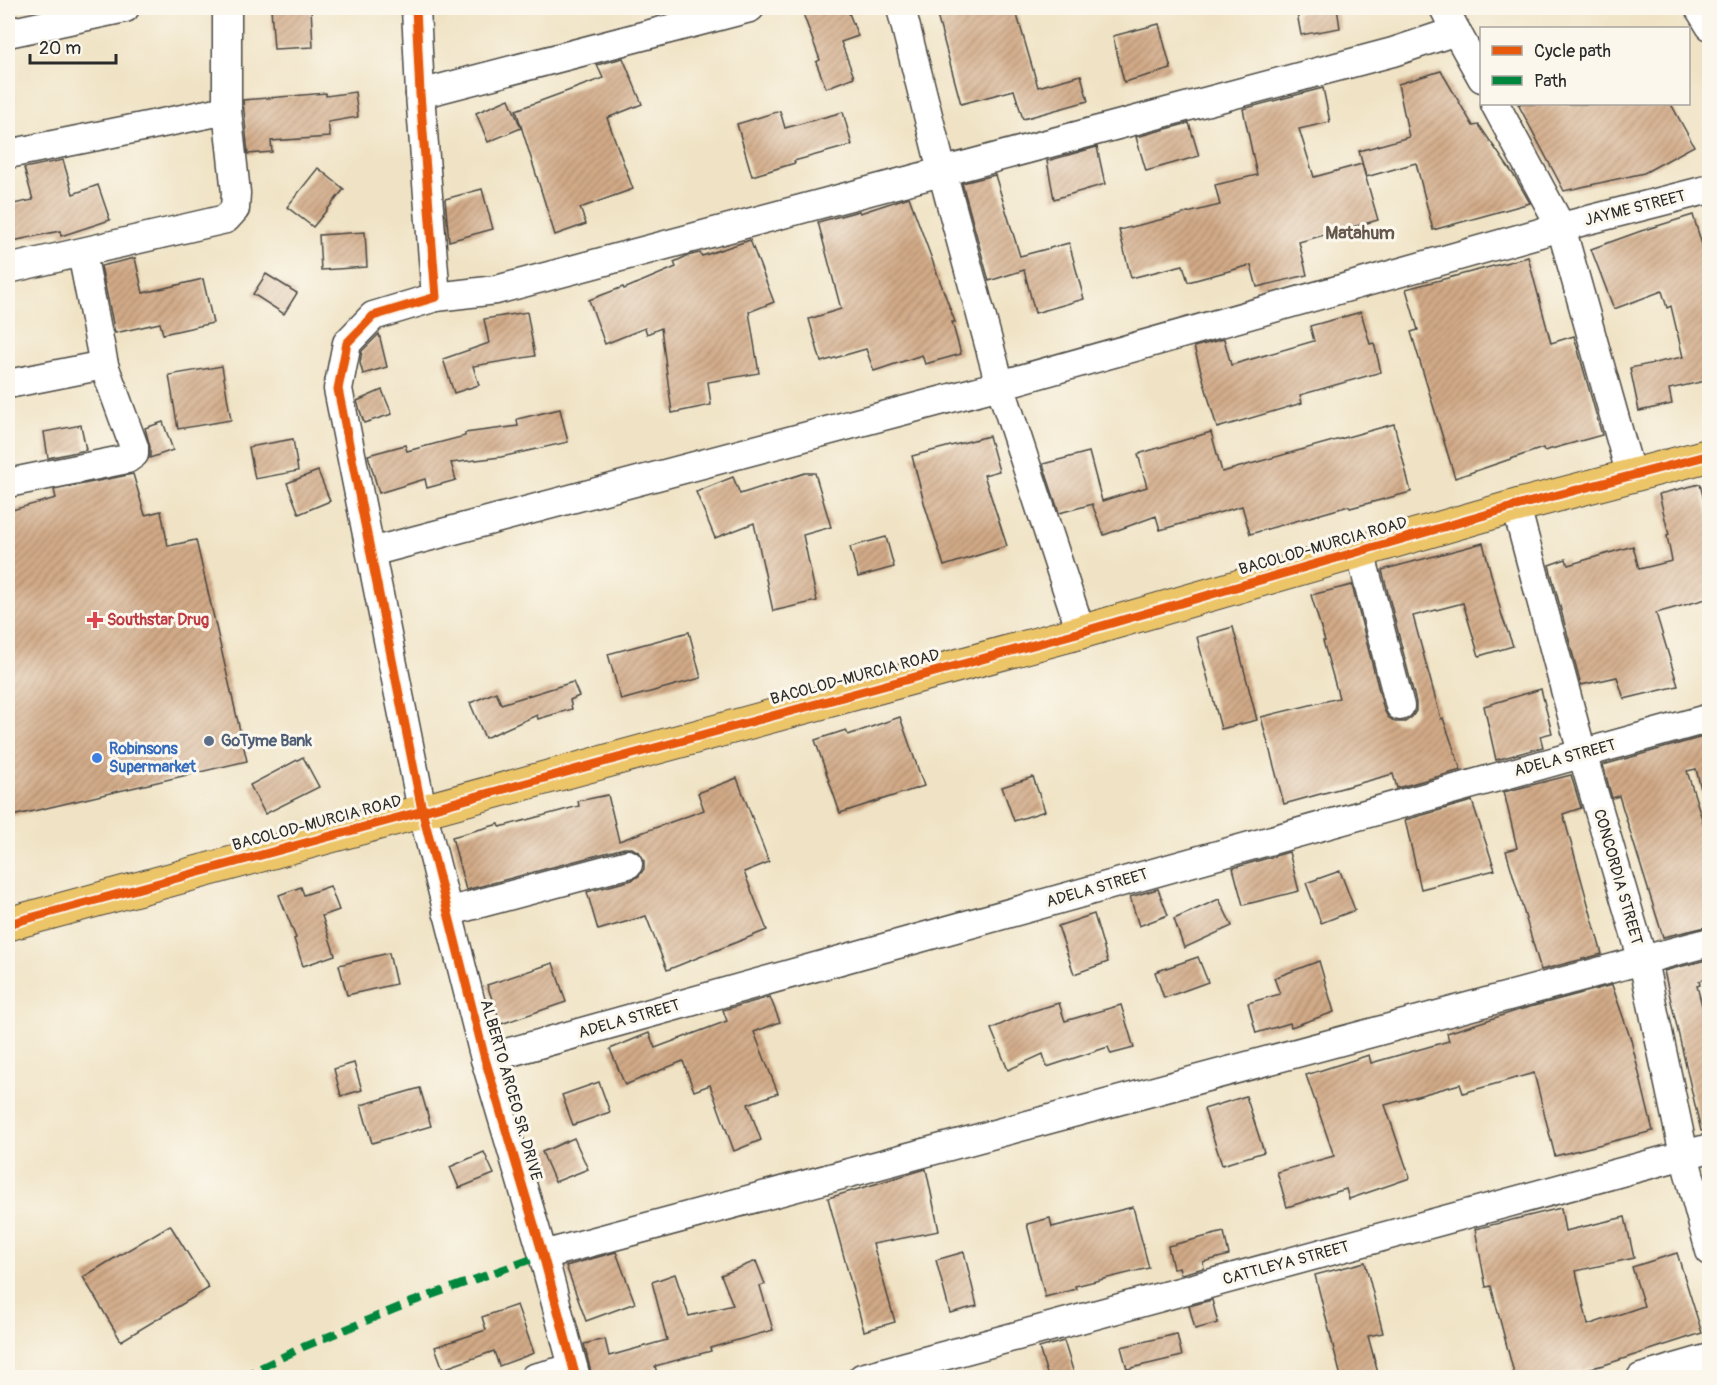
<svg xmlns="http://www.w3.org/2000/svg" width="1717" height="1385" viewBox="0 0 1717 1385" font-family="Pangolin,sans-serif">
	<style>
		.building { fill: url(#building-hatch) }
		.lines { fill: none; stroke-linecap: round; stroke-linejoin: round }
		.minor-casing { stroke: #494742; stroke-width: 31 }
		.major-casing { stroke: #494742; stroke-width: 35 }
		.minor { stroke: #fff; stroke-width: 28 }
		.major { stroke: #edc569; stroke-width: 33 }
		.quiet { stroke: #00873e; stroke-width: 8; stroke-dasharray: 15 8; stroke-linecap: butt }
		.cycleway-casing { stroke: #fbf7ec; stroke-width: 13 }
		.cycleway { stroke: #e8590c; stroke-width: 9 }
		.health-dot { fill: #e0444e; stroke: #fbf7ec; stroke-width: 2 }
		.service-dot { fill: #5c6f8a; stroke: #fbf7ec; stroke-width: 2 }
		.shop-dot { fill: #3f7fe0; stroke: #fbf7ec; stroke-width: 2 }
		.labels { text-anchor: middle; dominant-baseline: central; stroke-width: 6; stroke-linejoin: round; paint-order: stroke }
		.street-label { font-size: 16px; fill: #2b2b2b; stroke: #fbf7ec }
		.health-label { font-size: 16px; font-weight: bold; fill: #be3a42; stroke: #fbf7ec; text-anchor: start }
		.service-label { font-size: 16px; font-weight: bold; fill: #4e5e75; stroke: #fbf7ec; text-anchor: start }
		.shop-label { font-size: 16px; font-weight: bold; fill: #366cbe; stroke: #fbf7ec; text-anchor: start }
		.neighbourhood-label { font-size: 18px; font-weight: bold; fill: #65574b; stroke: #fbf7ec }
	</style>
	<defs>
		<pattern id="building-hatch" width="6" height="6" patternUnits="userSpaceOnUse" patternTransform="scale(1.5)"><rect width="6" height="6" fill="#d2aa87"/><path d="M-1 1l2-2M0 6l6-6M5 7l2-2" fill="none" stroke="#ab8b6f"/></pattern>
	</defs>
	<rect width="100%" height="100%" fill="#fbf7ec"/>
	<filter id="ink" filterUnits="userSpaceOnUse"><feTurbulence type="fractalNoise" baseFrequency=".0167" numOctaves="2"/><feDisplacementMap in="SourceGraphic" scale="12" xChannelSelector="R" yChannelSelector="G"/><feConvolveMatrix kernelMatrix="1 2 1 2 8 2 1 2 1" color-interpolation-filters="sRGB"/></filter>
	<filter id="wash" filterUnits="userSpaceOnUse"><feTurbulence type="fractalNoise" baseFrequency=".008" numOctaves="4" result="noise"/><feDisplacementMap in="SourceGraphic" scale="24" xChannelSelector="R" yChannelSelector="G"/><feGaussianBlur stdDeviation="1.35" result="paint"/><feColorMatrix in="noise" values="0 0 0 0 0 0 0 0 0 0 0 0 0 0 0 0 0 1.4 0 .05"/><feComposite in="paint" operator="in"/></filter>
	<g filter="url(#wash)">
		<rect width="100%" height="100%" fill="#f0e3c5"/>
		<g id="blocks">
			<g class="building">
				<polygon points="271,8 311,8 313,47 274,49"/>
				<polygon points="801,8 847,8 858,36 841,42 854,77 826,88 816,62 820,60"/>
				<polygon points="935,8 1015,8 1038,87 1081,75 1088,101 1023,119 1014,90 961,104"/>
				<polygon points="1327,8 1337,8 1340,28 1301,35 1297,13"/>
				<polygon points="1159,24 1171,69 1124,82 1113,36"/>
				<polygon points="623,58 642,104 607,118 633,189 580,208 586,224 555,235 516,110 603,78 597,65"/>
				<polygon points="1441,71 1473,126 1479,125 1515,177 1530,203 1433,230 1416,163 1366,177 1359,151 1409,137 1398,84"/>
				<polygon points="1323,88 1330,122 1299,129 1314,177 1362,164 1378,220 1299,242 1307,275 1257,287 1251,265 1188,282 1183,265 1131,278 1119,230 1220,205 1215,185 1257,175 1243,109"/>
				<polygon points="355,92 358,117 328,122 330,137 271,141 272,152 248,154 243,100 326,93 326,96"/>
				<polygon points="509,99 521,128 488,142 476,113"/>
				<polygon points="1518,104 1671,104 1694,146 1644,173 1564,191"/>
				<polygon points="780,111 785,128 843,112 852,145 794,161 795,163 752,176 737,124"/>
				<polygon points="1189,123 1199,156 1146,171 1136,137"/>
				<polygon points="1097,147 1105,184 1054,199 1047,161"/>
				<polygon points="63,160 73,194 98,185 110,220 61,236 60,231 8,242 8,205 33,200 24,168"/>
				<polygon points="318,168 344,189 313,227 287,207"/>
				<polygon points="995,175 1020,256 1069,243 1084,299 1035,313 1024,270 989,281 962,183"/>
				<polygon points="482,189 493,229 449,241 445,199"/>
				<polygon points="909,197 955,322 952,322 961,354 925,364 922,355 874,371 866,349 821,362 809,319 841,309 818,222 859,211 860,213"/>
				<polygon points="1693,215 1710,271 1710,380 1669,389 1672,404 1639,411 1630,368 1683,357 1671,306 1667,308 1662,291 1614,309 1591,249 1641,231"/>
				<polygon points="365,232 367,267 321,270 319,235"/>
				<polygon points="750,240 774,302 749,312 759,373 708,382 711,405 672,413 661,328 647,334 645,328 605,344 589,300 623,287 624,289 676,267 674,262 687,256 700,253 702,256"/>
				<polygon points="1528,257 1551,343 1574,336 1602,435 1544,451 1543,448 1455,478 1411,332 1418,330 1406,289"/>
				<polygon points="135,258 143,293 203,279 213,323 163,334 160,323 115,333 101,266"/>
				<polygon points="266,274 297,293 284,314 253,294"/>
				<polygon points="527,312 535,356 473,366 479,385 454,393 443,359 489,343 484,319"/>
				<polygon points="1361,312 1370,344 1374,343 1381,372 1300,395 1302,403 1217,428 1194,347 1224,339 1231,365 1314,341 1310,326"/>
				<polygon points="379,334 387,367 363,374 360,363 362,351"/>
				<polygon points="222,366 231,420 178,429 169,375"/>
				<polygon points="382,390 392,414 364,423 357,401"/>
				<polygon points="560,409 568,442 501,457 451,463 456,480 427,488 425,479 379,493 368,455 405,445 407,451 465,436 465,433 518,426 517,419"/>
				<polygon points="163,422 173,450 150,458 150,447 145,428"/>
				<polygon points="1394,424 1411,492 1350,508 1349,506 1250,534 1242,506 1160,530 1156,516 1104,535 1092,504 1093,504 1059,513 1043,464 1089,452 1102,501 1147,487 1138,454 1211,432 1222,472"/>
				<polygon points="81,425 86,450 48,458 44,432"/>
				<polygon points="989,436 999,471 984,475 1007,546 944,566 925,506 912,456"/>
				<polygon points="293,439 298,471 255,479 249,447"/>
				<polygon points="318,471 330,501 299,514 287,483"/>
				<polygon points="805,473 815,473 831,527 803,535 817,601 773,611 754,523 715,538 696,492 733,477 740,494"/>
				<polygon points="133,474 145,515 161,511 168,546 196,540 247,761 8,817 8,511 56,498 54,490"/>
				<polygon points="1700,484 1710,524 1710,598 1656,613 1678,686 1624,699 1617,677 1581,685 1549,565 1566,559 1568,565 1633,546 1639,569 1672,561 1667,536 1669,535 1659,494"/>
				<polygon points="886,537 894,567 858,577 850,547"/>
				<polygon points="1483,543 1502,616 1513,646 1479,656 1463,603 1413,616 1441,719 1443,718 1461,770 1397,788 1393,774 1284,804 1261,717 1339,698 1323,641 1325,641 1311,595 1352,585 1384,710 1388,717 1395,722 1405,722 1412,717 1416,711 1416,702 1382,570"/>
				<polygon points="1233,627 1257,720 1221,729 1197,637"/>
				<polygon points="689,632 701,678 621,700 608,654"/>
				<polygon points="573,682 579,696 570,700 572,709 538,719 537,715 485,738 470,703 496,692 501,704"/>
				<polygon points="1541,689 1552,733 1540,736 1543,747 1496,760 1484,706"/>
				<polygon points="900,717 924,786 840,813 815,740 846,730 848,735"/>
				<polygon points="1710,735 1710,792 1702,793 1696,769 1687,771 1710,844 1710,926 1663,937 1619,796 1612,798 1603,765"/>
				<polygon points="303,757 319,787 265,814 250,785"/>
				<polygon points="1571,775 1581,808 1563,814 1602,954 1541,970 1506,851 1517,848 1504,792"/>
				<polygon points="1033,777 1045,811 1014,821 1002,787"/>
				<polygon points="737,778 769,862 744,872 767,930 667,970 646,916 598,930 587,892 632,880 639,876 644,869 644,860 640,853 632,848 624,848 466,890 452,837 499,824 500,827 579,806 578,801 608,795 619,841 704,810 698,793"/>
				<polygon points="1472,801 1495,870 1421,889 1405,820"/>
				<polygon points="1289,852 1299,891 1243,905 1233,868"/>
				<polygon points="1340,871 1355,910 1321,923 1306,883"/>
				<polygon points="330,886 339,910 322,916 335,955 303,966 294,939 296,938 279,895 301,887 304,895"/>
				<polygon points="1158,889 1168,915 1139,926 1130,897"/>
				<polygon points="1219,899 1232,926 1184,948 1174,919"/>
				<polygon points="1094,914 1108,962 1074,974 1058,926"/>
				<polygon points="389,953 396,984 347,995 339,965"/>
				<polygon points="1198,957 1208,982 1164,998 1155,972"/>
				<polygon points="1710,959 1710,978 1699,981 1700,985 1697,986 1710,1037 1710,1130 1701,1131 1664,971"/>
				<polygon points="1319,961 1334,1012 1291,1027 1290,1023 1256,1033 1248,1003 1280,994 1274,978"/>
				<polygon points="553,963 566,1002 501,1024 487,985"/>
				<polygon points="1612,985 1631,1040 1653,1131 1555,1156 1534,1073 1463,1093 1460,1084 1385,1105 1410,1178 1349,1199 1346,1189 1287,1207 1277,1172 1334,1156 1306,1075 1369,1055 1371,1063 1449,1041 1447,1033 1519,1010"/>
				<polygon points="770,997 780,1022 754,1032 778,1093 748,1104 761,1140 734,1151 710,1085 694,1091 683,1061 625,1085 610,1049 649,1033 655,1048 727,1021 723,1010"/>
				<polygon points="1059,1003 1065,1021 1121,1005 1134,1048 1111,1054 1108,1047 1047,1067 1043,1054 1008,1070 991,1029 1029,1012"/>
				<polygon points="354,1063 362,1090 341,1096 334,1069"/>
				<polygon points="599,1082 610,1112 573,1125 562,1095"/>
				<polygon points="420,1088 431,1126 372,1143 361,1105"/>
				<polygon points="1246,1096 1264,1152 1222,1165 1204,1109"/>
				<polygon points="574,1138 588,1169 555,1182 542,1152"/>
				<polygon points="484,1152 494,1174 459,1188 450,1167"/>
				<polygon points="926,1169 939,1231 873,1244 895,1322 864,1331 828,1198"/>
				<polygon points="1133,1207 1149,1268 1075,1286 1076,1289 1045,1297 1027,1224 1050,1218 1052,1227"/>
				<polygon points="1561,1208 1565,1231 1625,1217 1634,1258 1576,1271 1588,1325 1644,1306 1632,1267 1677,1253 1702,1333 1604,1365 1552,1377 1515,1377 1491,1286 1486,1287 1475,1229"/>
				<polygon points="170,1225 209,1288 121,1341 83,1277"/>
				<polygon points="1224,1232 1229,1255 1203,1262 1204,1268 1181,1274 1179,1267 1173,1269 1168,1246"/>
				<polygon points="616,1252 635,1303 586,1321 566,1266"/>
				<polygon points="964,1252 977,1306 950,1313 936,1260"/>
				<polygon points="756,1261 765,1284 760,1286 773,1330 710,1348 711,1351 655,1366 658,1377 592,1377 584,1344 605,1339 609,1356 667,1340 652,1282 675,1274 689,1316 733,1305 721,1275"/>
				<polygon points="1365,1262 1383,1333 1368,1336 1379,1377 1341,1377 1315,1275"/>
				<polygon points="1212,1300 1218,1323 1195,1329 1189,1306"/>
				<polygon points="517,1305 534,1353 499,1366 494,1351 443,1369 435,1347 486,1330 482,1317"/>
				<polygon points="1177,1334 1182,1356 1127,1369 1121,1347"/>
				<polygon points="1064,1341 1075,1377 1048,1377 1039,1348"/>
			</g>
		</g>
	</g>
	<g filter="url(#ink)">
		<use href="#blocks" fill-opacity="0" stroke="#494742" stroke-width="1.5"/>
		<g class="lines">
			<g class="minor-casing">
				<g id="minor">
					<polyline points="416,8 420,94 436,297 373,316 347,343 338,389 422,810 485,1059 543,1255 576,1378"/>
					<polyline points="901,8 942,171 1000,385 1081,632"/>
					<polyline points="1699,8 1710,26"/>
					<polyline points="1456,31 1482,78"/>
					<polyline points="8,33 125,8"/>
					<polyline points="420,94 750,8"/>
					<polyline points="1495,104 1561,227 1631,476"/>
					<polyline points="8,154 227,110"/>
					<polyline points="8,269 226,219 235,209 236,193 227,110 227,8"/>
					<polyline points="436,297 496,290 1393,52 1456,31 1444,8"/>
					<polyline points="8,384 104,365"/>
					<polyline points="8,483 127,459 134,454 134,447 104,365 82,253"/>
					<polyline points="1516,506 1582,753 1643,961 1684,1155 1710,1251"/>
					<polyline points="1360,551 1400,706"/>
					<polyline points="371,552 1000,385 1561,227 1710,189"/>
					<polyline points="447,912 628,864"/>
					<polyline points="485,1059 1710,718"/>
					<polyline points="543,1255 1710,942"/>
					<polyline points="534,1378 573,1368"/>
					<polyline points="862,1378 1710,1148"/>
					<polyline points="1641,1378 1710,1358"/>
				</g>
			</g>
			<g class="major-casing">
				<polyline id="major" points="8,924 1081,632 1516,506 1710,455"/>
			</g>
			<use href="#minor" class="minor"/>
			<use href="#major" class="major"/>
			<polyline class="quiet" points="240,1378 303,1347 409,1303 543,1255"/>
			<g class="cycleway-casing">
				<g id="cycleway">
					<polyline points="416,8 420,94 436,297 373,316 347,343 338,389 422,810 485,1059 543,1255 576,1378"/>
					<polyline points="8,924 1081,632 1516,506 1710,455"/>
				</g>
			</g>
			<use href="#cycleway" class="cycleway"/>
		</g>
	</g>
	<path class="health-dot" d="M92 611h6v6h6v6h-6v6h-6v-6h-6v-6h6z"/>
	<circle class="service-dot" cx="209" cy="741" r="6"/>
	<circle class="shop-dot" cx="97" cy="758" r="6"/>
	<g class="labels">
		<g class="street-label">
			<text transform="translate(1635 208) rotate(-14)">JAYME STREET</text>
			<text transform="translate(1323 546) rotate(-16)">BACOLOD-MURCIA ROAD</text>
			<text transform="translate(855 677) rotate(-15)">BACOLOD-MURCIA ROAD</text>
			<text transform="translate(1565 758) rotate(-15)">ADELA STREET</text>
			<text transform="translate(317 823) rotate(-15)">BACOLOD-MURCIA ROAD</text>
			<text transform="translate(1618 877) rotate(74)">CONCORDIA STREET</text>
			<text transform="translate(1097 888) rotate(-16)">ADELA STREET</text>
			<text transform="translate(629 1019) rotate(-16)">ADELA STREET</text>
			<text transform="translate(511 1090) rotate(74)">ALBERTO ARCEO SR. DRIVE</text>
			<text transform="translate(1286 1263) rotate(-15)">CATTLEYA STREET</text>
		</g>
		<g class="health-label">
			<text x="107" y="620">Southstar Drug</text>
		</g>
		<g class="service-label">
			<text x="221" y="741">GoTyme Bank</text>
		</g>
		<g class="shop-label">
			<text x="109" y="749">Robinsons<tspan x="109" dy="18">Supermarket</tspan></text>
		</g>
		<g class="neighbourhood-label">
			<text x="1360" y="233">Matahum</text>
		</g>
	</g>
	<rect width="1717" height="1385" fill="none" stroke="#fbf7ec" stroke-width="30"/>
	<rect x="1480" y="27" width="210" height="78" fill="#fbf7ec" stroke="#a8a59f" stroke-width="1.5"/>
	<rect x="1492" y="46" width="30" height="9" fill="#e8590c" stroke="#a8a59f" stroke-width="1.5"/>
	<text x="1534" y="57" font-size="18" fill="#2b2b2b">Cycle path</text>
	<rect x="1492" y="76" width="30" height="9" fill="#00873e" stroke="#a8a59f" stroke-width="1.5"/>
	<text x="1534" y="87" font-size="18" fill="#2b2b2b">Path</text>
	<path d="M30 54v9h86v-9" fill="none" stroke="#2b2b2b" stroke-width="3"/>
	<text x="39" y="54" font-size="18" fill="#2b2b2b" stroke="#fbf7ec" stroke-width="4.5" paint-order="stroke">20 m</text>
</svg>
